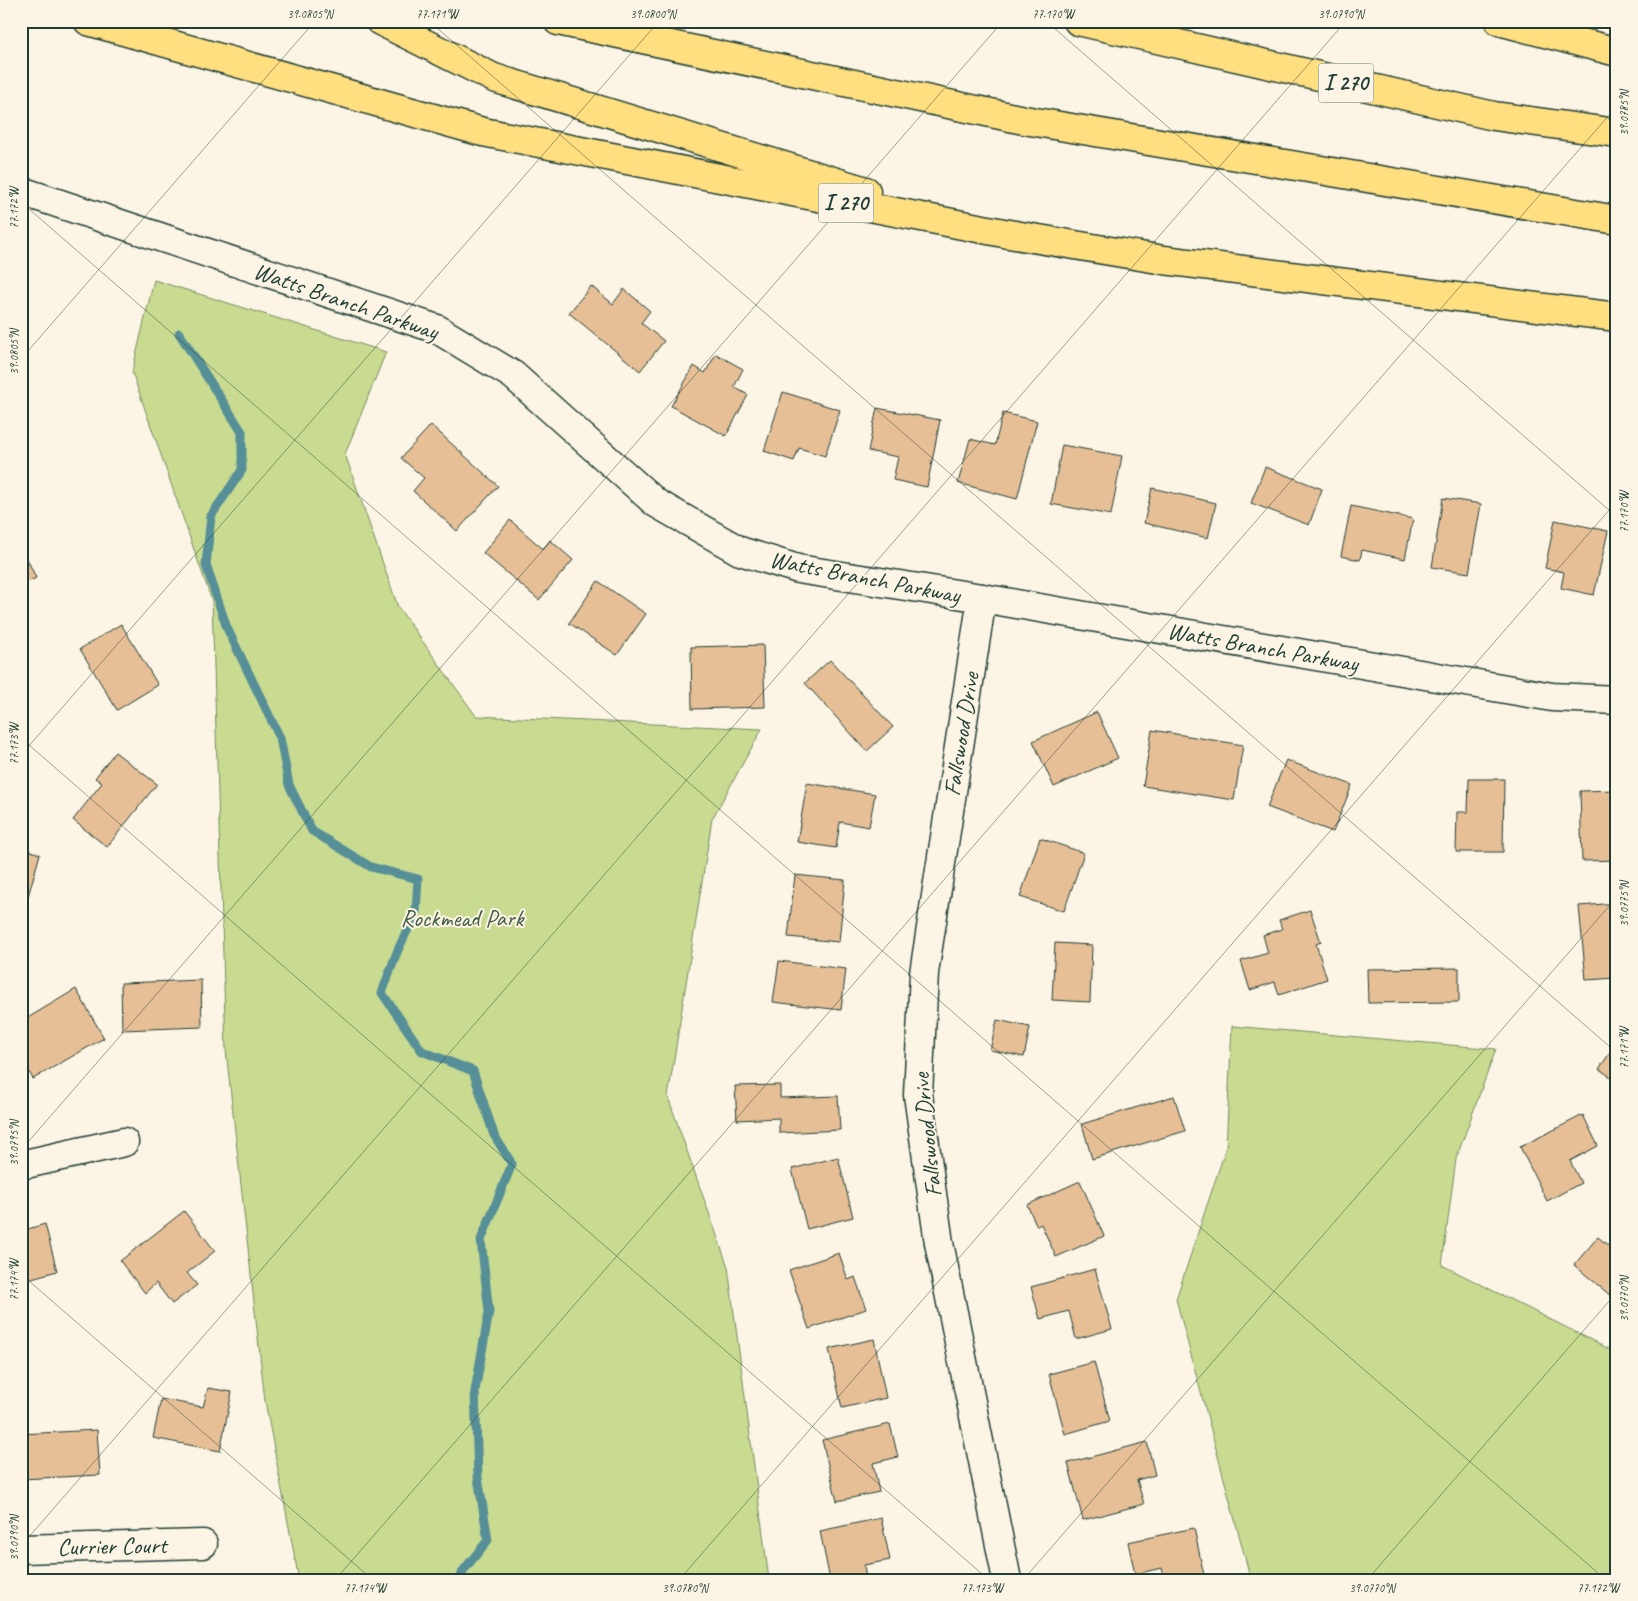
<svg xmlns="http://www.w3.org/2000/svg" width="1638" height="1601" viewBox="0 0 1638 1601" font-family="Caveat,sans-serif">
	<style>
		.green { fill: #c9db90; stroke: #748c62 }
		.lines { fill: none; stroke-linecap: round; stroke-linejoin: round }
		.stream { stroke: #568f98; stroke-width: 9 }
		.building { fill: #e7bf97; stroke: #1f3d34 }
		.minor-casing { stroke: #1f3d34; stroke-width: 31 }
		.tertiary-casing { stroke: #1f3d34; stroke-width: 31 }
		.motorway-casing { stroke: #1f3d34; stroke-width: 31 }
		.minor { stroke: #fcf5e5; stroke-width: 28 }
		.tertiary { stroke: #fcf5e5; stroke-width: 28 }
		.motorway { stroke: #ffdf80; stroke-width: 28 }
		.ticks { fill: none; stroke: #1f3d34; stroke-width: 1; stroke-opacity: 0.45 }
		.labels { text-anchor: middle; dominant-baseline: central; stroke-width: 4; stroke-linejoin: round; paint-order: stroke }
		.shield { fill: #fcf5e5; stroke: #617469; stroke-width: 1 }
		.shield-label { font-size: 22px; font-weight: bold; fill: #1f3d34 }
		.street-label { font-size: 24px; fill: #1f3d34; stroke: #fcf5e5 }
		.park-label { font-size: 24px; fill: #415d46; stroke: #fcf5e5 }
		.neatline { fill: none; stroke: #1f3d34; stroke-width: 2 }
		.ticks-label { font-size: 12px; text-anchor: middle; fill: #1f3d34 }
	</style>
	<rect width="100%" height="100%" fill="#fcf5e5"/>
	<filter id="ink" filterUnits="userSpaceOnUse"><feTurbulence type="fractalNoise" baseFrequency=".02" numOctaves="2"/><feDisplacementMap in="SourceGraphic" scale="10" xChannelSelector="R" yChannelSelector="G"/><feConvolveMatrix kernelMatrix="1 2 1 2 8 2 1 2 1" color-interpolation-filters="sRGB"/></filter>
	<g filter="url(#ink)">
		<g class="green">
			<polygon points="154,280 386,352 345,454 398,607 476,716 762,729 712,819 668,1097 728,1267 769,1580 299,1580 265,1401 226,1050 212,601 132,372"/>
			<polygon points="1232,1026 1496,1049 1456,1159 1442,1265 1617,1353 1617,1580 1251,1580 1176,1299 1226,1148"/>
		</g>
		<g class="lines">
			<polyline class="stream" points="179,333 242,432 242,470 211,516 206,565 227,628 280,738 289,785 312,831 371,867 418,879 416,912 397,952 382,993 422,1051 473,1071 494,1135 512,1164 481,1240 489,1312 475,1391 478,1477 488,1540 463,1571 460,1580"/>
		</g>
		<g class="building">
			<polygon points="591,286 613,304 624,289 650,311 641,323 664,341 640,371 569,313"/>
			<polygon points="716,354 743,369 734,387 748,395 726,436 671,406 694,366 705,373"/>
			<polygon points="783,392 840,410 825,456 799,448 794,461 764,451"/>
			<polygon points="877,408 940,420 927,487 893,480 898,457 868,451"/>
			<polygon points="1003,413 1037,421 1017,499 958,483 970,439 995,445"/>
			<polygon points="431,425 498,486 457,531 413,491 424,478 401,458"/>
			<polygon points="1062,445 1122,456 1111,515 1051,504"/>
			<polygon points="1265,467 1322,489 1309,525 1251,503"/>
			<polygon points="1152,488 1216,503 1208,538 1144,523"/>
			<polygon points="1443,498 1481,504 1469,573 1432,567"/>
			<polygon points="1351,506 1413,519 1405,559 1362,550 1360,560 1341,556"/>
			<polygon points="510,520 543,549 550,540 573,560 539,600 483,553"/>
			<polygon points="1555,520 1608,531 1594,595 1561,588 1564,572 1545,568"/>
			<polygon points="21,546 36,578 21,585"/>
			<polygon points="598,581 646,614 617,655 569,623"/>
			<polygon points="121,624 158,685 117,710 80,649"/>
			<polygon points="763,645 765,707 692,709 691,647"/>
			<polygon points="830,660 893,727 867,751 805,683"/>
			<polygon points="1097,712 1118,758 1054,787 1033,741"/>
			<polygon points="1152,730 1243,745 1234,800 1143,786"/>
			<polygon points="115,752 157,784 107,847 73,820 102,783 95,778"/>
			<polygon points="1286,760 1352,785 1333,832 1267,807"/>
			<polygon points="1469,779 1504,779 1503,852 1456,852 1457,812 1468,812"/>
			<polygon points="807,783 875,794 869,827 840,822 836,848 797,842"/>
			<polygon points="1617,790 1617,860 1582,861 1580,791"/>
			<polygon points="1040,838 1084,853 1064,911 1020,897"/>
			<polygon points="21,848 40,854 27,900 21,899"/>
			<polygon points="795,875 845,880 839,942 788,937"/>
			<polygon points="1617,903 1617,978 1586,980 1579,906"/>
			<polygon points="1310,910 1321,942 1316,944 1327,979 1279,995 1275,982 1250,990 1241,961 1268,953 1263,935 1282,929 1279,920"/>
			<polygon points="1055,943 1092,945 1090,1002 1052,1000"/>
			<polygon points="779,961 846,969 841,1010 773,1002"/>
			<polygon points="1459,968 1459,1002 1368,1003 1367,969"/>
			<polygon points="201,980 202,1027 122,1030 121,983"/>
			<polygon points="76,989 104,1038 33,1079 21,1058 21,1022"/>
			<polygon points="997,1020 1030,1027 1024,1057 990,1050"/>
			<polygon points="1617,1042 1617,1081 1599,1069"/>
			<polygon points="780,1085 780,1098 838,1096 840,1130 779,1133 779,1118 737,1120 735,1086"/>
			<polygon points="1174,1096 1185,1131 1092,1159 1082,1124"/>
			<polygon points="1583,1115 1598,1146 1570,1161 1581,1183 1547,1201 1520,1147"/>
			<polygon points="838,1157 853,1217 807,1229 792,1169"/>
			<polygon points="1080,1181 1104,1236 1056,1257 1041,1224 1037,1226 1027,1205"/>
			<polygon points="184,1211 215,1251 187,1273 197,1285 172,1304 156,1283 145,1293 120,1261"/>
			<polygon points="45,1224 57,1271 21,1281 21,1231"/>
			<polygon points="1598,1237 1617,1253 1617,1301 1574,1265"/>
			<polygon points="839,1253 848,1280 855,1277 866,1309 809,1329 789,1270"/>
			<polygon points="1095,1269 1112,1329 1076,1339 1069,1311 1040,1319 1031,1287"/>
			<polygon points="874,1339 886,1398 842,1408 829,1349"/>
			<polygon points="1094,1362 1110,1421 1065,1434 1049,1374"/>
			<polygon points="208,1388 232,1392 220,1451 153,1438 161,1399 203,1407"/>
			<polygon points="890,1424 898,1457 873,1463 879,1492 837,1501 822,1440"/>
			<polygon points="97,1430 100,1475 21,1479 21,1434"/>
			<polygon points="1147,1442 1155,1475 1137,1480 1144,1504 1083,1520 1068,1463"/>
			<polygon points="881,1518 890,1560 864,1565 866,1580 830,1580 820,1531"/>
			<polygon points="1194,1528 1205,1580 1165,1580 1162,1568 1135,1574 1128,1542"/>
		</g>
		<g class="lines">
			<g class="minor-casing">
				<g id="minor">
					<polyline points="982,598 924,973 918,1095 939,1243 1007,1580"/>
					<polyline points="21,1165 124,1142"/>
					<polyline points="21,1549 203,1544"/>
				</g>
			</g>
			<g class="tertiary-casing">
				<polyline id="tertiary" points="21,191 437,329 513,375 656,503 740,551 798,569 982,598 1552,697 1617,700"/>
			</g>
			<g class="motorway-casing">
				<g id="motorway">
					<polyline points="88,21 483,132 1009,234 1164,260 1617,317"/>
					<polyline points="380,21 494,78 866,191"/>
					<polyline points="558,21 1024,120 1617,220"/>
					<polyline points="1078,21 1494,116 1617,133"/>
					<polyline points="1499,21 1617,52"/>
				</g>
			</g>
			<use href="#minor" class="minor"/>
			<use href="#tertiary" class="tertiary"/>
			<use href="#motorway" class="motorway"/>
		</g>
	</g>
	<path class="ticks" d="M429,21L1617,1053M1046,21L1617,517M21,202L1606,1580M21,359L315,21M21,738L989,1580M21,755L659,21M21,1150L1003,21M21,1274L373,1580M21,1546L1346,21M335,1580L1617,106M679,1580L1617,501M1023,1580L1617,897M1367,1580L1617,1292"/>
	<g class="labels">
		<g class="shield">
			<rect x="1318.5" y="63.5" width="55" height="39" rx="4"/>
			<rect x="818.5" y="183.5" width="55" height="39" rx="4"/>
		</g>
		<g class="shield-label">
			<text x="1346" y="83">I 270</text>
			<text x="846" y="203">I 270</text>
		</g>
		<g class="street-label">
			<text transform="translate(346 301) rotate(19)">Watts Branch Parkway</text>
			<text transform="translate(865 577) rotate(11)">Watts Branch Parkway</text>
			<text transform="translate(1263 647) rotate(10)">Watts Branch Parkway</text>
			<text transform="translate(961 734) rotate(-81)">Fallswood Drive</text>
			<text transform="translate(927 1135) rotate(-96)">Fallswood Drive</text>
			<text transform="translate(112 1546) rotate(-1)">Currier Court</text>
		</g>
		<g class="park-label">
			<text x="462" y="918">Rockmead Park</text>
		</g>
	</g>
	<rect width="1638" height="1601" fill="none" stroke="#fcf5e5" stroke-width="55"/>
	<rect x="28" y="28" width="1582" height="1546" class="neatline"/>
	<g class="ticks-label">
		<text x="310" y="18">39.0805°N</text>
		<text x="437" y="18">77.171°W</text>
		<text x="653" y="18">39.0800°N</text>
		<text x="1053" y="18">77.170°W</text>
		<text x="1341" y="18">39.0790°N</text>
		<text transform="translate(1624 113) rotate(-90)" y="4">39.0785°N</text>
		<text transform="translate(14 208) rotate(-90)" y="4">77.172°W</text>
		<text transform="translate(14 352) rotate(-90)" y="4">39.0805°N</text>
		<text transform="translate(1624 512) rotate(-90)" y="4">77.170°W</text>
		<text transform="translate(14 744) rotate(-90)" y="4">77.173°W</text>
		<text transform="translate(1624 904) rotate(-90)" y="4">39.0775°N</text>
		<text transform="translate(1624 1048) rotate(-90)" y="4">77.171°W</text>
		<text transform="translate(14 1143) rotate(-90)" y="4">39.0795°N</text>
		<text transform="translate(14 1280) rotate(-90)" y="4">77.174°W</text>
		<text transform="translate(1624 1299) rotate(-90)" y="4">39.0770°N</text>
		<text transform="translate(14 1538) rotate(-90)" y="4">39.0790°N</text>
		<text x="365" y="1592">77.174°W</text>
		<text x="685" y="1592">39.0780°N</text>
		<text x="982" y="1592">77.173°W</text>
		<text x="1372" y="1592">39.0770°N</text>
		<text x="1598" y="1592">77.172°W</text>
	</g>
</svg>
